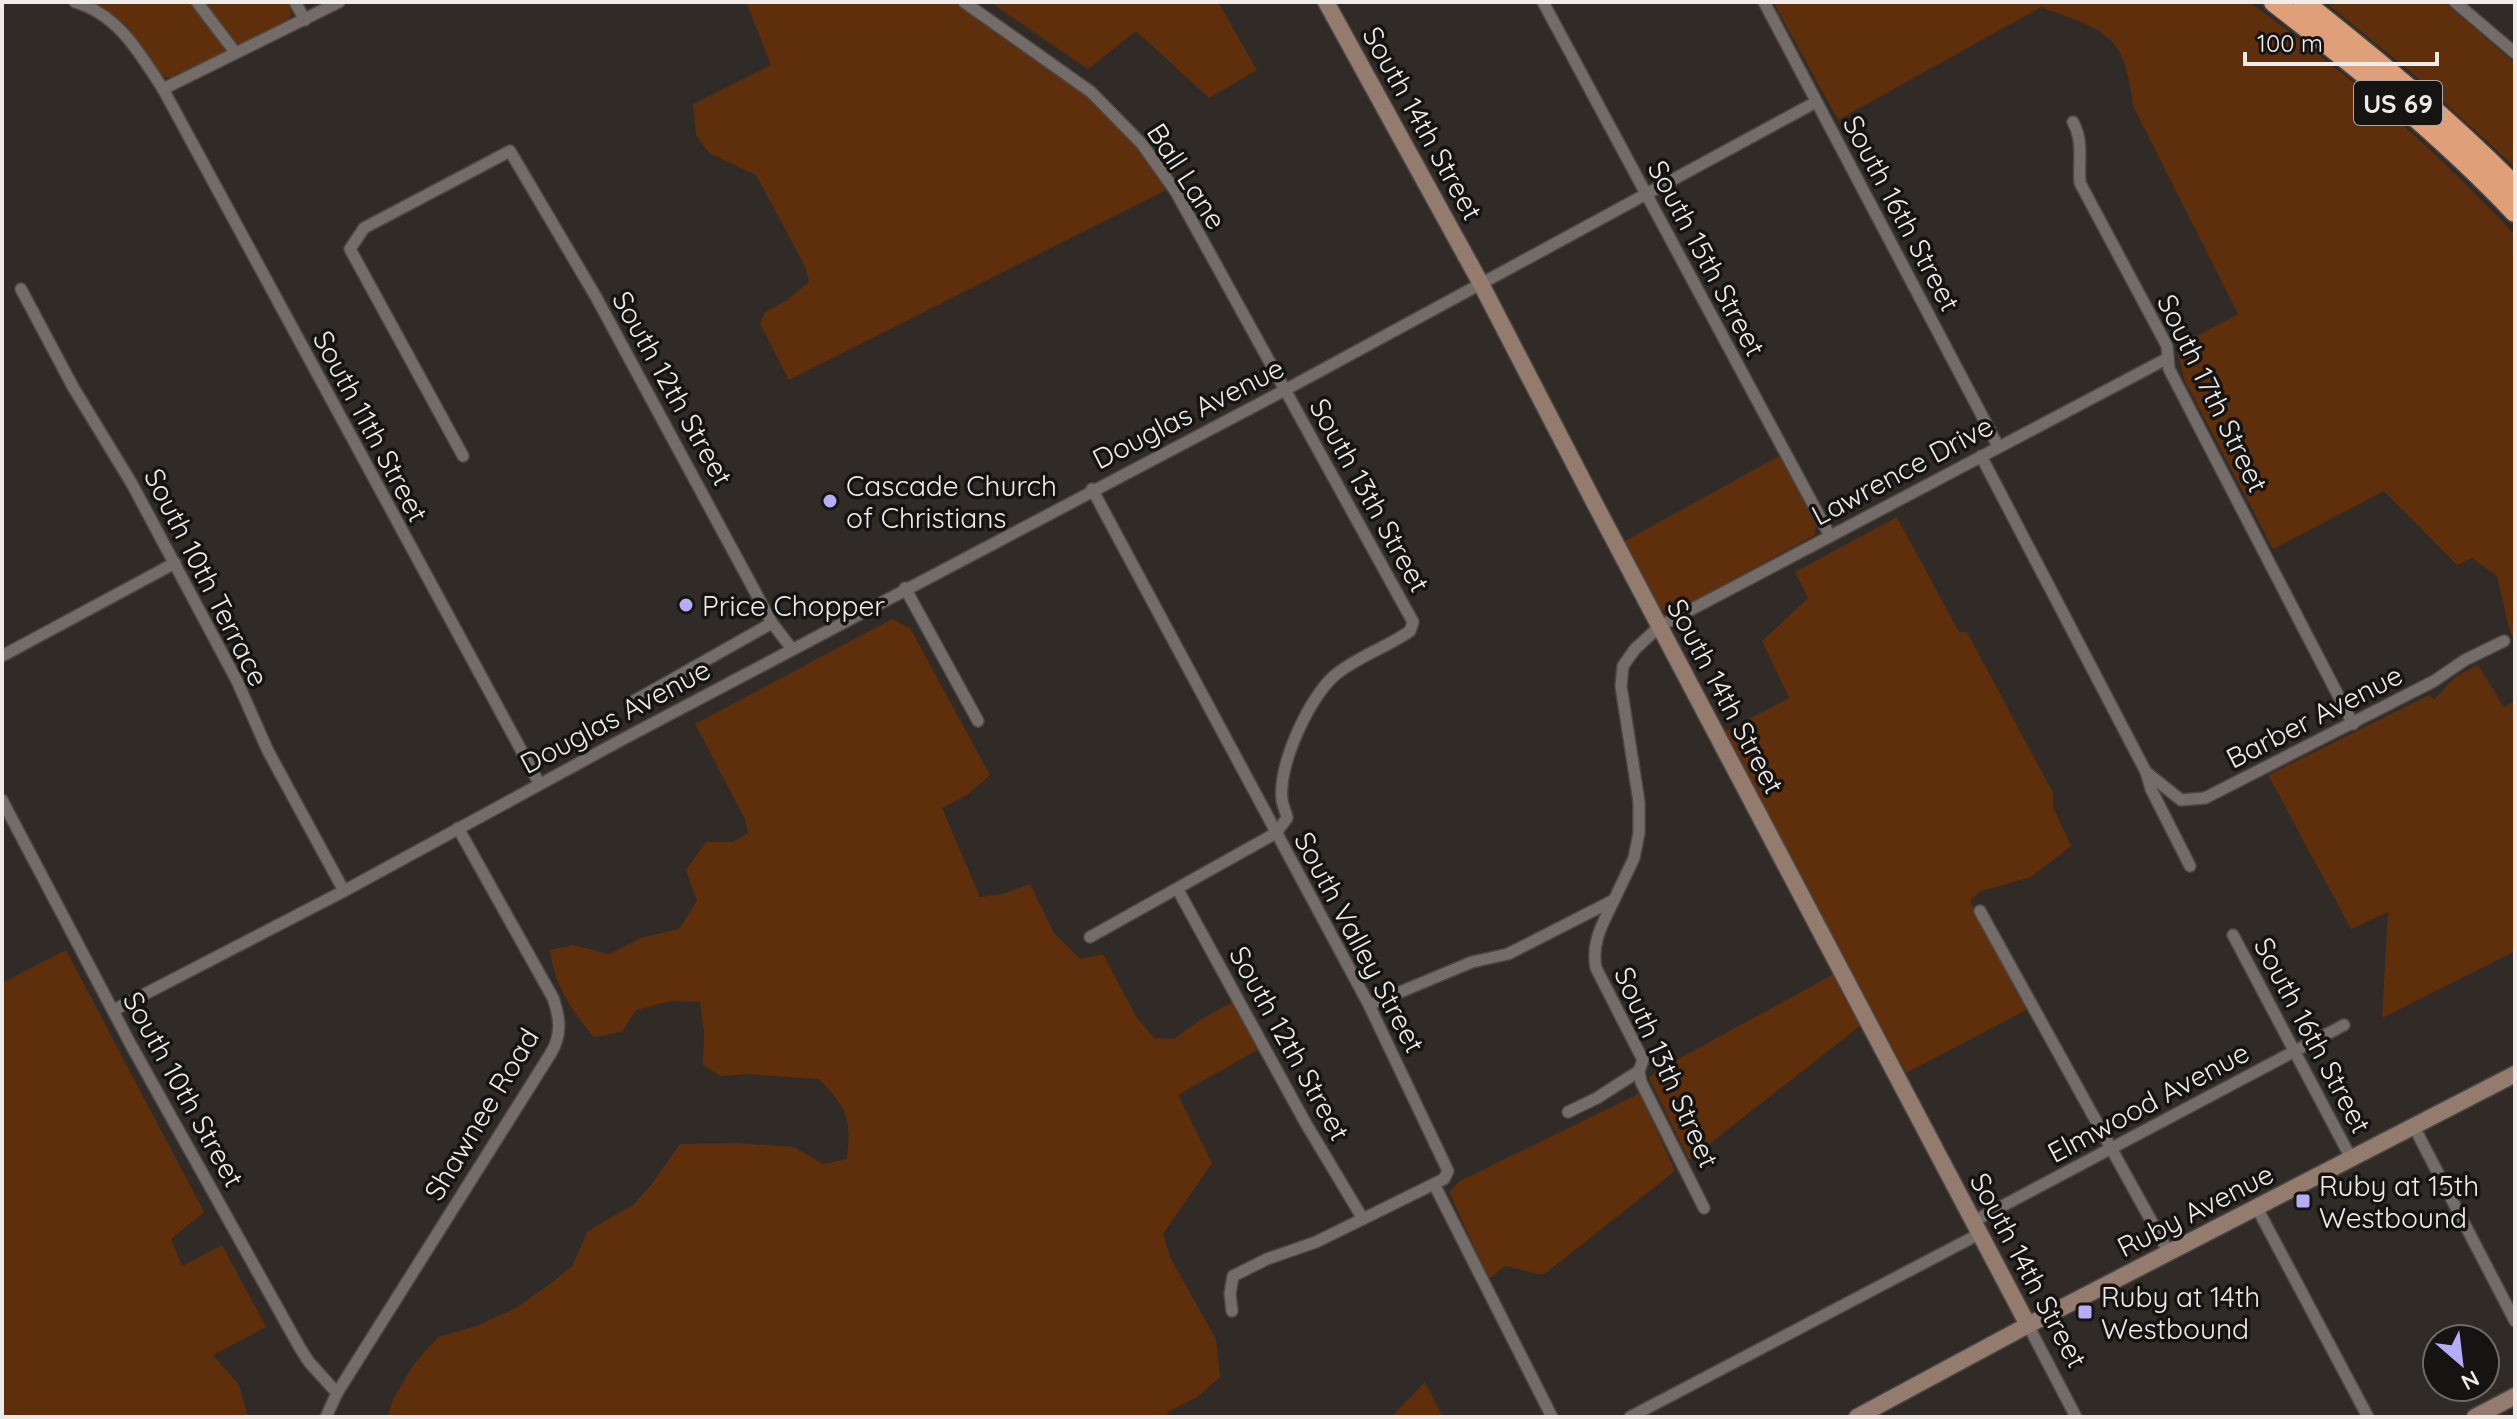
<svg xmlns="http://www.w3.org/2000/svg" width="2517" height="1419" viewBox="0 0 2517 1419" font-family="Quicksand,sans-serif">
	<style>
		.green { fill: #5f2e0a }
		.lines { fill: none; stroke-linecap: round; stroke-linejoin: round }
		.street-casing { stroke: #4c4744; stroke-width: 14 }
		.secondary-casing { stroke: #4c4744; stroke-width: 19 }
		.highway-casing { stroke: #4c4744; stroke-width: 23 }
		.street { stroke: #736c68; stroke-width: 11 }
		.secondary { stroke: #937c6d; stroke-width: 16 }
		.highway { stroke: #dfa079; stroke-width: 20 }
		.poi-dot { fill: #b6acf8; stroke: #161412; stroke-width: 3 }
		.labels { text-anchor: middle; dominant-baseline: central; stroke-width: 7; stroke-linejoin: round; paint-order: stroke }
		.shield { fill: #161412; stroke: #aeaaa8; stroke-width: 2 }
		.shield-label { font-size: 26px; font-weight: bold; fill: #efebe9 }
		.street-label { font-size: 28px; fill: #efebe9; stroke: #161412 }
		.poi-label { font-size: 28px; fill: #efebe9; stroke: #161412; text-anchor: start }
	</style>
	<rect width="100%" height="100%" fill="#302b27"/>
	<g class="green">
		<polygon points="92,2 288,2 292,15 284,25 171,77 164,77 126,25"/>
		<polygon points="746,2 957,2 1084,92 1143,151 1168,189 789,380 760,324 765,312 787,300 809,282 805,266 756,175 709,153 696,135 693,104 771,65"/>
		<polygon points="990,2 1218,2 1257,70 1209,98 1136,31 1088,69"/>
		<path d="M1773,2H2249C2345,71 2435,148 2515,235V639L2510,632L2497,576L2472,558L2457,565L2384,491L2273,549L2185,381L2176,347L2238,314L2133,106C2125,32 2105,31 2041,7L1838,120Z"/>
		<polygon points="2325,2 2444,2 2515,63 2515,167 2412,73"/>
		<polygon points="1779,456 1816,525 1815,535 1671,613 1661,610 1625,541"/>
		<polygon points="1897,517 1959,632 1967,632 2053,793 2053,807 2071,846 2031,877 1981,891 1970,901 2030,1008 1906,1073 1724,732 1789,698 1762,641 1808,598 1795,572"/>
		<path d="M892,619L910,628L990,775L967,795L942,808L980,897L1002,894L1030,884L1054,933L1080,959L1103,954L1137,1018L1154,1038L1174,1039L1200,1020L1233,1002L1259,1049L1178,1095L1212,1163L1163,1234L1171,1259L1216,1339L1220,1377L1197,1397L1169,1411L1164,1417H388L393,1399L414,1364L438,1337L476,1326L516,1308L554,1281L572,1266L588,1231L634,1204L650,1186L680,1144L737,1143L794,1147L823,1164L847,1159C851,1116 848,1110 819,1079L745,1074L720,1076L703,1065L704,1032L700,1002L671,1001L636,1010L622,1032L594,1037C573,1013 553,983 550,950L573,945L609,954L641,938L679,929L697,901L686,870L706,842H733L748,833L745,819L695,724Z"/>
		<polygon points="2478,665 2504,707 2515,701 2515,951 2382,1018 2388,912 2351,929 2268,775 2429,695 2434,700 2456,676"/>
		<polygon points="66,950 204,1212 171,1239 182,1266 222,1245 266,1327 213,1355 239,1385 248,1417 2,1417 2,983"/>
		<polygon points="1834,974 1861,1025 1689,1160 1649,1078 1656,1071"/>
		<polygon points="1640,1093 1675,1171 1543,1275 1505,1266 1489,1279 1449,1192 1460,1181"/>
		<polygon points="1425,1382 1443,1417 1391,1417"/>
	</g>
	<g class="lines">
		<g class="street-casing">
			<g id="street">
				<path d="M75,2C119,15 140,54 163,89L539,783"/>
				<polyline points="197,2 235,52"/>
				<polyline points="295,2 305,20"/>
				<path d="M964,2L1091,92L1142,144L1176,192L1413,622L1410,631C1386,648 1356,657 1334,676C1309,698 1278,765 1282,800C1283,806 1286,812 1287,818L1276,833L1090,937"/>
				<polyline points="1543,2 1830,536"/>
				<polyline points="1764,2 1998,446"/>
				<polyline points="2455,2 2515,53"/>
				<polyline points="163,89 339,2"/>
				<path d="M2073,122C2084,142 2078,161 2080,183L2167,346L2169,369L2353,724"/>
				<polyline points="21,289 73,387 132,484 237,681 268,751 344,891"/>
				<polyline points="463,456 350,249 364,228 510,151 596,297 772,623 792,649"/>
				<polyline points="1981,456 2146,772 2151,789 2190,866"/>
				<polyline points="1092,489 1369,1005 1448,1171 1444,1179 1316,1242 1267,1259 1233,1276 1230,1294 1232,1311"/>
				<polyline points="905,588 978,721"/>
				<polyline points="2,656 175,563"/>
				<polyline points="632,702 772,623"/>
				<polyline points="2146,772 2181,800 2205,798 2434,681 2465,660 2504,641"/>
				<polyline points="2,800 131,1045 300,1348 309,1362 337,1393"/>
				<polyline points="1178,890 1305,1122 1363,1219"/>
				<path d="M1614,900C1603,923 1591,942 1596,968L1643,1060L1639,1071L1641,1082L1704,1208"/>
				<polyline points="1980,911 2169,1253"/>
				<polyline points="2233,935 2351,1158"/>
				<polyline points="1369,1005 1472,962 1508,954 1614,900 1634,858 1639,833 1639,802 1621,686 1623,666 1635,649 1660,626 2168,358"/>
				<polyline points="114,1010 344,891 625,738 1285,390 1816,102"/>
				<polyline points="1568,1112 1597,1098 1639,1071"/>
				<polyline points="2413,1125 2515,1321"/>
				<polyline points="1434,1184 1552,1417"/>
				<polyline points="2257,1208 2368,1417"/>
				<polyline points="1974,1221 2344,1025"/>
				<polyline points="2028,1325 2076,1417"/>
				<path d="M326,1417L337,1393L551,1053C562,1034 560,1018 553,998L458,828"/>
				<polyline points="1630,1417 1981,1233"/>
			</g>
		</g>
		<g class="secondary-casing">
			<g id="secondary">
				<polyline points="1326,2 1480,282 1595,504 2028,1325"/>
				<polyline points="1857,1417 2028,1325 2515,1074"/>
				<polyline points="2475,1417 2515,1396"/>
			</g>
		</g>
		<g class="highway-casing">
			<g id="highway">
				<path d="M2274,2C2358,67 2442,135 2515,212"/>
				<path d="M2303,2C2376,60 2449,120 2515,187"/>
			</g>
		</g>
		<use href="#street" class="street"/>
		<use href="#secondary" class="secondary"/>
		<use href="#highway" class="highway"/>
	</g>
	<g class="poi-dot">
		<circle cx="830" cy="501" r="8"/>
		<circle cx="686" cy="605" r="8"/>
		<rect x="2295" y="1193" width="16" height="16" rx="4"/>
		<rect x="2077" y="1304" width="16" height="16" rx="4"/>
	</g>
	<g class="labels">
		<rect class="shield" x="2354" y="81" width="88" height="44" rx="6"/>
		<g class="shield-label">
			<text x="2398" y="103">US 69</text>
		</g>
		<g class="street-label">
			<text transform="translate(1423 123) rotate(61)">South 14th Street</text>
			<text transform="translate(1187 176) rotate(57)">Ball Lane</text>
			<text transform="translate(1902 213) rotate(62)">South 16th Street</text>
			<text transform="translate(1707 258) rotate(62)">South 15th Street</text>
			<text transform="translate(673 388) rotate(61)">South 12th Street</text>
			<text transform="translate(2213 393) rotate(64)">South 17th Street</text>
			<text transform="translate(1188 413) rotate(-27)">Douglas Avenue</text>
			<text transform="translate(371 426) rotate(62)">South 11th Street</text>
			<text transform="translate(1902 470) rotate(-28)">Lawrence Drive</text>
			<text transform="translate(1370 495) rotate(61)">South 13th Street</text>
			<text transform="translate(207 577) rotate(63)">South 10th Terrace</text>
			<text transform="translate(1726 696) rotate(62)">South 14th Street</text>
			<text transform="translate(615 716) rotate(-28)">Douglas Avenue</text>
			<text transform="translate(2314 716) rotate(-27)">Barber Avenue</text>
			<text transform="translate(1360 942) rotate(62)">South Valley Street</text>
			<text transform="translate(2313 1035) rotate(62)">South 16th Street</text>
			<text transform="translate(1290 1043) rotate(61)">South 12th Street</text>
			<text transform="translate(1667 1067) rotate(66)">South 13th Street</text>
			<text transform="translate(184 1089) rotate(61)">South 10th Street</text>
			<text transform="translate(2148 1102) rotate(-28)">Elmwood Avenue</text>
			<text transform="translate(481 1114) rotate(-59)">Shawnee Road</text>
			<text transform="translate(2195 1210) rotate(-27)">Ruby Avenue</text>
			<text transform="translate(2029 1270) rotate(62)">South 14th Street</text>
		</g>
		<g class="poi-label">
			<text x="846" y="485">Cascade Church<tspan x="846" dy="32">of Christians</tspan></text>
			<text x="702" y="605">Price Chopper</text>
			<text x="2319" y="1185">Ruby at 15th<tspan x="2319" dy="32">Westbound</tspan></text>
			<text x="2101" y="1296">Ruby at 14th<tspan x="2101" dy="32">Westbound</tspan></text>
		</g>
	</g>
	<rect width="2517" height="1419" fill="none" stroke="#efebe9" stroke-width="8"/>
	<g transform="translate(2461 1363) rotate(152)"><circle r="38" fill="#161412" stroke="#6d6a68" stroke-width="2"/>
	<path d="M0-6L14 30L0 20L-14 30Z" fill="#b6acf8"/>
	<text y="-12" font-size="22" font-weight="bold" text-anchor="middle" fill="#efebe9">N</text>
	</g>
	<path d="M2245 52v12h192v-12" fill="none" stroke="#efebe9" stroke-width="4"/>
	<text x="2257" y="52" font-size="24" fill="#efebe9" stroke="#161412" stroke-width="6" paint-order="stroke">100 m</text>
</svg>
